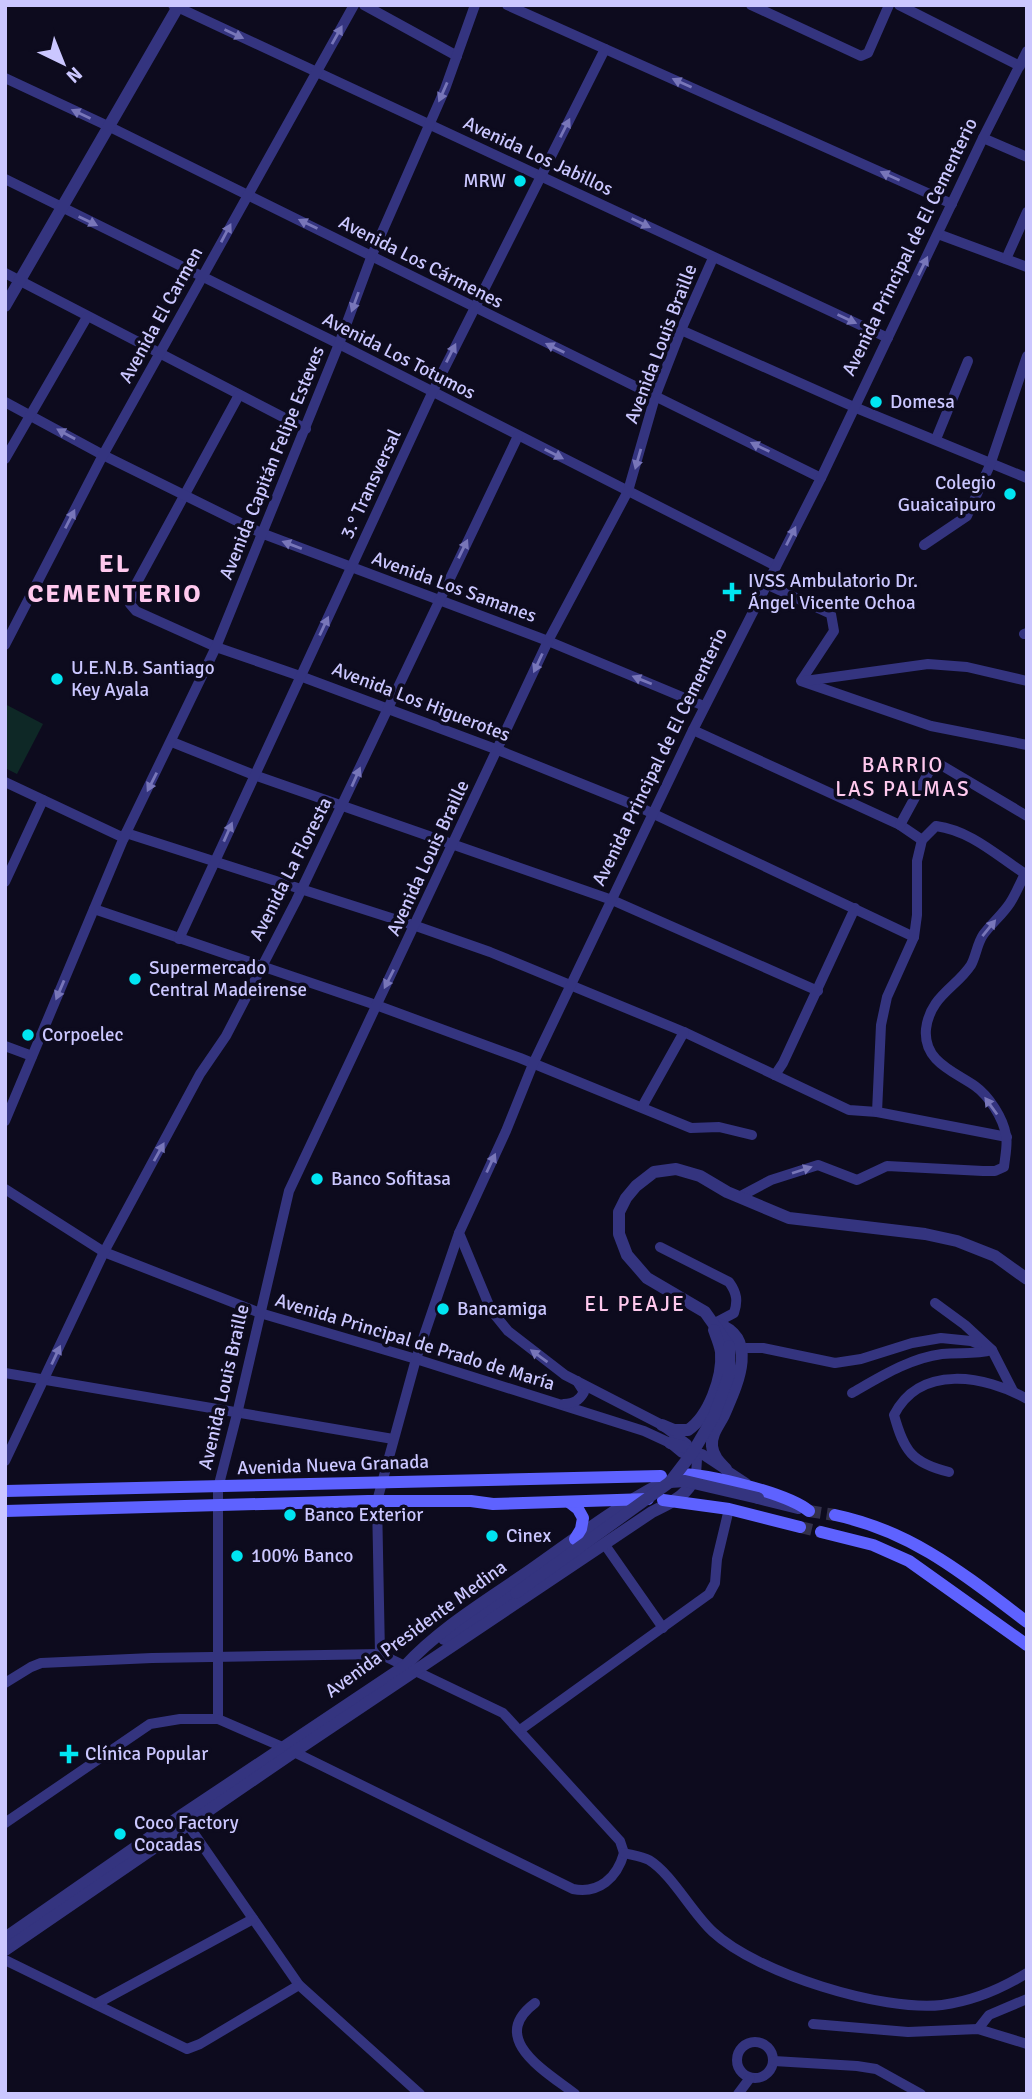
<svg xmlns="http://www.w3.org/2000/svg" width="1032" height="2099" viewBox="0 0 1032 2099" font-family="Signika,sans-serif">
	<style>
		.green { fill: #0e2826 }
		.lines { fill: none; stroke-linecap: round; stroke-linejoin: round }
		.secondary-tunnel { stroke: #33314b; stroke-width: 12; stroke-dasharray: 12 6; stroke-linecap: butt }
		.minor { stroke: #34347f; stroke-width: 10 }
		.tertiary { stroke: #34347f; stroke-width: 12 }
		.secondary { stroke: #5e62ff; stroke-width: 12 }
		.tertiary-bridge { stroke: #34347f; stroke-width: 12 }
		.oneway { fill: #7876b9 }
		.poi-dot { fill: #00e5f2; stroke: #0d0b1e; stroke-width: 2.5 }
		.labels { text-anchor: middle; dominant-baseline: central; stroke-width: 7; stroke-linejoin: round; paint-order: stroke }
		.street-label { font-size: 19px; fill: #cbc7ff; stroke: #0d0b1e }
		.poi-label { font-size: 19px; fill: #cbc7ff; stroke: #0d0b1e; text-anchor: start }
		.neighbourhood-label { font-size: 21px; letter-spacing: 2px; fill: #ffc9ee; stroke: #0d0b1e }
		.district-label { font-size: 26px; font-weight: bold; letter-spacing: 2px; fill: #ffc9ee; stroke: #0d0b1e }
	</style>
	<rect width="100%" height="100%" fill="#0d0b1e"/>
	<polygon class="green" points="5,704 43,724 17,774 5,768"/>
	<g class="lines">
		<g class="secondary-tunnel">
			<polyline points="809,1511 835,1515"/>
			<polyline points="800,1527 821,1532"/>
		</g>
		<g class="minor">
			<polyline points="173,5 888,338"/>
			<polyline points="364,5 457,56"/>
			<polyline points="507,5 952,204"/>
			<polyline points="751,5 861,56 868,53 889,5"/>
			<polyline points="899,5 1020,66"/>
			<polyline points="5,78 110,127 821,478"/>
			<polyline points="983,138 1027,157"/>
			<polyline points="5,179 339,344 776,566"/>
			<polyline points="938,234 1027,267"/>
			<polyline points="1006,259 1027,212"/>
			<polyline points="5,273 306,429"/>
			<polyline points="681,330 854,407 1027,478"/>
			<polyline points="239,395 135,586 130,604 136,611 216,647 300,676 498,750 639,807 914,937"/>
			<polyline points="5,402 103,455 261,533 548,641 704,706"/>
			<polyline points="936,439 968,361"/>
			<polyline points="5,459 87,317"/>
			<polyline points="924,545 967,516 990,465 1027,356"/>
			<polyline points="766,584 831,614 834,631 801,681 931,726 1027,745"/>
			<polyline points="1024,634 1027,633"/>
			<polyline points="5,645 103,455 354,5"/>
			<polyline points="805,681 928,664 967,667 1027,681"/>
			<polyline points="693,730 900,825 922,840"/>
			<polyline points="172,742 254,775 612,900 818,991"/>
			<polyline points="5,782 124,838"/>
			<polyline points="900,825 931,768 941,765 1027,816"/>
			<polyline points="126,833 416,926 490,952 684,1032 849,1110 877,1112 1007,1137"/>
			<polyline points="5,882 43,800"/>
			<polyline points="94,909 376,1005 520,1058 691,1128 719,1127 752,1135"/>
			<polyline points="179,939 432,393 605,49"/>
			<polyline points="5,1046 32,1056"/>
			<polyline points="775,1075 783,1063 855,908"/>
			<polyline points="642,1107 684,1032"/>
			<path d="M877,1112L881,1025L887,997L914,937L917,915V861L922,840L936,826C972,831 997,856 1027,875"/>
			<polyline points="5,1121 125,835 216,647 339,344 372,255 445,89 475,5"/>
			<polyline points="5,1189 104,1252 260,1313 416,1359 644,1431 670,1443 682,1453"/>
			<path d="M739,1197L771,1180L818,1165L857,1180L887,1166L983,1171H995L1004,1167C1005,1157 1008,1144 1006,1135C1003,1118 989,1096 975,1086C953,1071 923,1061 926,1029C930,996 956,988 971,965C976,956 977,944 983,935C991,924 1003,914 1010,903C1016,894 1020,883 1025,874"/>
			<path d="M660,1247L729,1282C737,1293 738,1301 734,1313L715,1323"/>
			<polyline points="742,1348 763,1348 835,1363 861,1359 912,1343 941,1338 971,1341 992,1350 1013,1391"/>
			<polyline points="5,1373 393,1439"/>
			<path d="M852,1393C880,1377 910,1358 942,1354C959,1352 975,1355 992,1350L965,1325L935,1303"/>
			<path d="M564,1404C574,1403 579,1401 584,1392L577,1381"/>
			<polyline points="687,1444 662,1425 565,1375 508,1331 491,1310 459,1233 506,1131 533,1064 693,730 821,478 983,138 1027,51"/>
			<polyline points="693,1448 697,1459 696,1475"/>
			<polyline points="702,1454 746,1483"/>
			<polyline points="5,1461 104,1252 200,1074 226,1036 296,901 518,436"/>
			<path d="M949,1472C912,1463 904,1451 894,1415C920,1364 985,1375 1027,1399"/>
			<polyline points="605,1545 663,1628"/>
			<polyline points="380,1654 377,1501 416,1359 459,1233"/>
			<polyline points="5,1683 31,1667 41,1663 152,1658 380,1654 503,1713 620,1841 624,1853"/>
			<polyline points="218,1719 218,1488 237,1414 289,1191 548,641 628,491 655,397 681,330 713,258"/>
			<polyline points="520,1730 709,1594 715,1583 717,1559 729,1509"/>
			<polyline points="184,1819 299,1985 420,2094"/>
			<path d="M5,1823L150,1724L180,1719H218L294,1752L573,1889C599,1894 617,1878 624,1853"/>
			<path d="M624,1853C632,1855 642,1856 649,1860C672,1874 692,1913 713,1932C757,1973 883,2012 942,2005C973,2001 1001,1989 1027,1973"/>
			<polyline points="5,1960 187,2049 200,2044 299,1985"/>
			<path d="M535,2003C487,2039 547,2072 575,2094"/>
			<polyline points="96,2004 253,1919"/>
			<polyline points="813,2024 908,2032 978,2029 1027,2044"/>
			<polyline points="978,2029 989,2015 1027,1999"/>
			<circle cx="755" cy="2060" r="18"/>
			<polyline points="774,2061 857,2066 876,2069 921,2094"/>
			<polyline points="738,2094 750,2078"/>
		</g>
		<g class="tertiary">
			<polyline points="5,306 179,5"/>
			<path d="M718,1324C760,1339 736,1387 724,1415C719,1425 711,1434 712,1446C713,1456 719,1462 726,1469"/>
			<polyline points="729,1346 705,1312 647,1278 627,1255 619,1234 619,1212 626,1198 636,1186 654,1172 676,1169 700,1176 727,1192 789,1218 925,1234 957,1241 995,1256 1027,1279"/>
			<path d="M662,1425L674,1430H688C709,1416 723,1377 721,1352C720,1345 717,1338 714,1330"/>
			<polyline points="670,1443 687,1448"/>
			<polyline points="758,1498 798,1508"/>
			<polyline points="444,1639 516,1593"/>
			<path d="M5,1938L182,1815L405,1666C440,1628 487,1600 529,1571C572,1541 614,1508 660,1484"/>
			<path d="M5,1950L294,1752L652,1512C671,1502 687,1497 695,1476"/>
		</g>
		<g class="secondary">
			<path d="M679,1474C708,1474 787,1493 809,1511"/>
			<polyline points="5,1491 661,1476"/>
			<polyline points="663,1500 729,1509 800,1527"/>
			<polyline points="569,1502 578,1509 583,1518 581,1529 575,1539"/>
			<polyline points="5,1511 368,1501 471,1501 493,1504 648,1499"/>
			<path d="M835,1515C912,1531 965,1575 1027,1622"/>
			<polyline points="821,1532 873,1545 909,1561 1027,1645"/>
		</g>
		<g class="tertiary-bridge">
			<polyline points="670,1482 685,1481 758,1498"/>
			<polyline points="516,1593 670,1482 693,1452 714,1416 729,1375 729,1346"/>
		</g>
	</g>
	<defs><path id="oneway-solid" d="M-6-.8H1V-3.2L6.5 0L1 3.2V.8H-6Z" transform="scale(1.75)"/></defs>
	<g class="oneway">
		<use href="#oneway-solid" transform="translate(234 34) rotate(25)"/>
		<use href="#oneway-solid" transform="translate(337 35) rotate(-61)"/>
		<use href="#oneway-solid" transform="translate(682 83) rotate(-156)"/>
		<use href="#oneway-solid" transform="translate(443 92) rotate(114)"/>
		<use href="#oneway-solid" transform="translate(81 114) rotate(-155)"/>
		<use href="#oneway-solid" transform="translate(565 128) rotate(-63)"/>
		<use href="#oneway-solid" transform="translate(890 176) rotate(-156)"/>
		<use href="#oneway-solid" transform="translate(88 221) rotate(26)"/>
		<use href="#oneway-solid" transform="translate(641 223) rotate(26)"/>
		<use href="#oneway-solid" transform="translate(308 224) rotate(-154)"/>
		<use href="#oneway-solid" transform="translate(226 233) rotate(-62)"/>
		<use href="#oneway-solid" transform="translate(923 266) rotate(-64)"/>
		<use href="#oneway-solid" transform="translate(355 302) rotate(110)"/>
		<use href="#oneway-solid" transform="translate(847 319) rotate(25)"/>
		<use href="#oneway-solid" transform="translate(555 348) rotate(-154)"/>
		<use href="#oneway-solid" transform="translate(451 353) rotate(-63)"/>
		<use href="#oneway-solid" transform="translate(66 434) rotate(-151)"/>
		<use href="#oneway-solid" transform="translate(760 447) rotate(-154)"/>
		<use href="#oneway-solid" transform="translate(554 454) rotate(27)"/>
		<use href="#oneway-solid" transform="translate(638 459) rotate(106)"/>
		<use href="#oneway-solid" transform="translate(70 519) rotate(-63)"/>
		<use href="#oneway-solid" transform="translate(791 536) rotate(-63)"/>
		<use href="#oneway-solid" transform="translate(292 545) rotate(-159)"/>
		<use href="#oneway-solid" transform="translate(463 549) rotate(-64)"/>
		<use href="#oneway-solid" transform="translate(324 626) rotate(-65)"/>
		<use href="#oneway-solid" transform="translate(538 663) rotate(115)"/>
		<use href="#oneway-solid" transform="translate(642 680) rotate(-158)"/>
		<use href="#oneway-solid" transform="translate(356 777) rotate(-66)"/>
		<use href="#oneway-solid" transform="translate(152 782) rotate(117)"/>
		<use href="#oneway-solid" transform="translate(228 832) rotate(-66)"/>
		<use href="#oneway-solid" transform="translate(989 928) rotate(-51)"/>
		<use href="#oneway-solid" transform="translate(389 979) rotate(117)"/>
		<use href="#oneway-solid" transform="translate(60 990) rotate(113)"/>
		<use href="#oneway-solid" transform="translate(991 1106) rotate(-126)"/>
		<use href="#oneway-solid" transform="translate(159 1152) rotate(-61)"/>
		<use href="#oneway-solid" transform="translate(491 1163) rotate(-65)"/>
		<use href="#oneway-solid" transform="translate(802 1170) rotate(-18)"/>
		<use href="#oneway-solid" transform="translate(56 1355) rotate(-65)"/>
		<use href="#oneway-solid" transform="translate(539 1356) rotate(-144)"/>
	</g>
	<g class="poi-dot">
		<circle cx="520" cy="181" r="7"/>
		<circle cx="876" cy="402" r="7"/>
		<circle cx="1010" cy="494" r="7"/>
		<path d="M728.5 581.5h7v7h7v7h-7v7h-7v-7h-7v-7h7z"/>
		<circle cx="57" cy="679" r="7"/>
		<circle cx="135" cy="979" r="7"/>
		<circle cx="28" cy="1035" r="7"/>
		<circle cx="317" cy="1179" r="7"/>
		<circle cx="443" cy="1309" r="7"/>
		<circle cx="290" cy="1515" r="7"/>
		<circle cx="492" cy="1536" r="7"/>
		<circle cx="237" cy="1556" r="7"/>
		<path d="M65.5 1743.5h7v7h7v7h-7v7h-7v-7h-7v-7h7z"/>
		<circle cx="120" cy="1834" r="7"/>
	</g>
	<g class="labels">
		<g class="street-label">
			<text transform="translate(538 156) rotate(25)">Avenida Los Jabillos</text>
			<text transform="translate(910 247) rotate(-64)">Avenida Principal de El Cementerio</text>
			<text transform="translate(421 262) rotate(27)">Avenida Los Cármenes</text>
			<text transform="translate(161 315) rotate(-61)">Avenida El Carmen</text>
			<text transform="translate(661 344) rotate(-69)">Avenida Louis Braille</text>
			<text transform="translate(399 356) rotate(27)">Avenida Los Totumos</text>
			<text transform="translate(272 463) rotate(-68)">Avenida Capitán Felipe Esteves</text>
			<text transform="translate(371 484) rotate(-65)">3.° Transversal</text>
			<text transform="translate(454 587) rotate(20)">Avenida Los Samanes</text>
			<text transform="translate(421 702) rotate(21)">Avenida Los Higuerotes</text>
			<text transform="translate(660 757) rotate(-64)">Avenida Principal de El Cementerio</text>
			<text transform="translate(428 858) rotate(-65)">Avenida Louis Braille</text>
			<text transform="translate(291 869) rotate(-63)">Avenida La Floresta</text>
			<text transform="translate(415 1342) rotate(17)">Avenida Principal de Prado de María</text>
			<text transform="translate(224 1387) rotate(-77)">Avenida Louis Braille</text>
			<text transform="translate(333 1465) rotate(-2)">Avenida Nueva Granada</text>
			<text transform="translate(416 1629) rotate(-36)">Avenida Presidente Medina</text>
		</g>
		<g class="poi-label">
			<text x="506" y="181" text-anchor="end">MRW</text>
			<text x="890" y="402">Domesa</text>
			<text x="996" y="483" text-anchor="end">Colegio<tspan x="996" dy="22">Guaicaipuro</tspan></text>
			<text x="748" y="581">IVSS Ambulatorio Dr.<tspan x="748" dy="22">Ángel Vicente Ochoa</tspan></text>
			<text x="71" y="668">U.E.N.B. Santiago<tspan x="71" dy="22">Key Ayala</tspan></text>
			<text x="149" y="968">Supermercado<tspan x="149" dy="22">Central Madeirense</tspan></text>
			<text x="42" y="1035">Corpoelec</text>
			<text x="331" y="1179">Banco Sofitasa</text>
			<text x="457" y="1309">Bancamiga</text>
			<text x="304" y="1515">Banco Exterior</text>
			<text x="506" y="1536">Cinex</text>
			<text x="251" y="1556">100% Banco</text>
			<text x="85" y="1754">Clínica Popular</text>
			<text x="134" y="1823">Coco Factory<tspan x="134" dy="22">Cocadas</tspan></text>
		</g>
		<g class="neighbourhood-label">
			<text x="903" y="765">BARRIO<tspan x="903" dy="24">LAS PALMAS</tspan></text>
			<text x="635" y="1304">EL PEAJE</text>
		</g>
		<g class="district-label">
			<text x="115" y="564">EL<tspan x="115" dy="30">CEMENTERIO</tspan></text>
		</g>
	</g>
	<rect width="1032" height="2099" fill="none" stroke="#cbc7ff" stroke-width="14"/>
	<g transform="translate(63 63) rotate(137)" stroke="#0d0b1e" stroke-width="5" paint-order="stroke">
	<path d="M0-5L12 26L0 18L-12 26Z" fill="#cbc7ff"/>
	<text y="-10" font-size="19" font-weight="bold" text-anchor="middle" fill="#cbc7ff">N</text>
	</g>
</svg>
